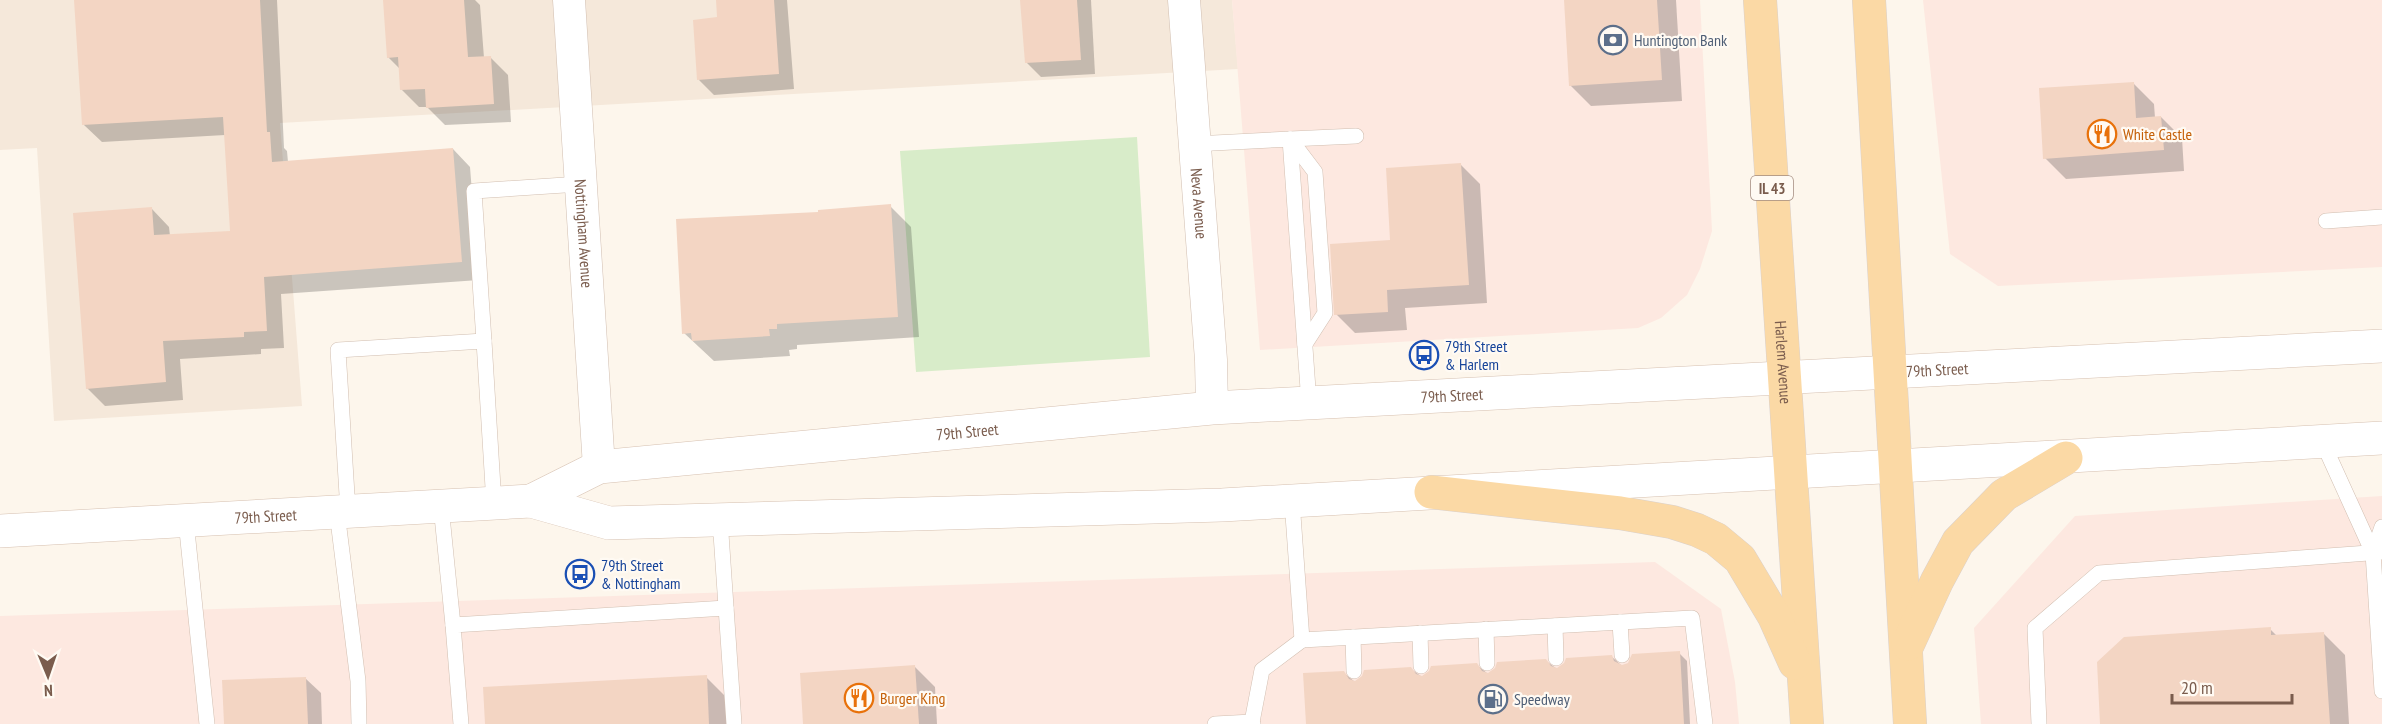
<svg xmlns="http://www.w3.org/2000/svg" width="2382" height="724" viewBox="0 0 2382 724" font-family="'PT Sans Narrow',sans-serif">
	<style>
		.residential { fill: #f5e8da }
		.commercial { fill: #fde8e0 }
		.green { fill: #d8ecc9 }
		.shadow { fill: #0003 }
		.building { fill: #f3d5c3 }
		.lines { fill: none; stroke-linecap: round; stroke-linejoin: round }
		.service-casing { stroke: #d1beb0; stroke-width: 16 }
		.minor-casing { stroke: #d1beb0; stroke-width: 33 }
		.secondary-casing { stroke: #d6c0b0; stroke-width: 34 }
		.primary-casing { stroke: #dad1cd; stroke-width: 34 }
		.service { stroke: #fff; stroke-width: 15 }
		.minor { stroke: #fff; stroke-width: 32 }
		.secondary { stroke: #fff; stroke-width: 33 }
		.primary { stroke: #fbd9a5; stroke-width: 33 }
		.labels { text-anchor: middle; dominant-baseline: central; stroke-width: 4.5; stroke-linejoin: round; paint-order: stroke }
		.shield { fill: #fffaf3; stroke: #a28b7f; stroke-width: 1.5 }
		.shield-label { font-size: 15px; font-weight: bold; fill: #7a5c4d }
		.service-label { font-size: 16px; fill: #4e5e75; stroke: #fffaf3; text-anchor: start }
		.food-label { font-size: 16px; fill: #c56008; stroke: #fffaf3; text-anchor: start }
		.street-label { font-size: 16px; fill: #7a5c4d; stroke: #fffaf3 }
		.transit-label { font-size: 16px; fill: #164399; stroke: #fffaf3; text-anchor: start }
	</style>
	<rect width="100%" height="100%" fill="#fdf6ec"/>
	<polygon class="residential" points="0,0 1232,0 1238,69 280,123 302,406 54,421 37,148 0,150"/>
	<g class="commercial">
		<polygon points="1232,0 1700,0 1712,231 1700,269 1687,295 1661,318 1638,328 1260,350"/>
		<polygon points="1923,0 2382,0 2382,267 1998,286 1950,254"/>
		<polygon points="2382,496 2382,724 1981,724 1974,628 2075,516"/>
		<polygon points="1655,562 1721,609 1735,682 1739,724 0,724 0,616"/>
	</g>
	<polygon class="green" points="1137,137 1150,357 916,372 900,151"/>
	<g class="shadow">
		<polygon points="75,0 277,0 284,148 287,151 288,162 453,149 470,167 479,280 281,294 284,348 261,349 261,354 180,359 183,400 105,406 87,388 152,209 169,227 170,236 232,232 225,135 102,142 84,125"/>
		<polygon points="385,0 475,0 480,5 484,58 491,58 508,75 511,122 445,125 427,107 419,107 401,89 400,69 388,57"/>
		<polygon points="717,0 787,0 794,89 714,95 699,80 719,19"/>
		<polygon points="1022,0 1091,0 1095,74 1041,77 1026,62"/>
		<polygon points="1565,0 1676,0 1682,101 1591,106 1570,85"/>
		<polygon points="2133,83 2154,104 2155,118 2161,117 2182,138 2184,171 2066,179 2045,158"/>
		<polygon points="1461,165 1480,184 1487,303 1405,308 1407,330 1355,333 1336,314 1392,242"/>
		<polygon points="890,206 911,227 919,337 797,345 797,349 789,350 790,356 714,361 684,333 820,213"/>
		<polygon points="2270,629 2278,637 2324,634 2345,655 2349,724 2102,724"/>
		<polygon points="1679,653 1687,661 1690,724 1308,724 1344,673 1355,682 1411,669 1422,677 1477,665 1488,674 1546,661 1557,669 1612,657 1622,666"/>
		<polygon points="914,666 935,687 937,724 805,724"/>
		<polygon points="706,677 727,698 728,724 486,724"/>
		<polygon points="305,678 321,693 322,724 226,724"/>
	</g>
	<g class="building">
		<polygon points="74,0 260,0 267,132 270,132 272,162 453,148 462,262 264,277 267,331 244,332 244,337 163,341 166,382 86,389 73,213 152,207 154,235 230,231 223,117 82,125"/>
		<polygon points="383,0 464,0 468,57 491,56 494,104 426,108 425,89 400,90 398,57 387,58"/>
		<polygon points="716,0 774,0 779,74 697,80 693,20 717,17"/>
		<polygon points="1020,0 1077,0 1081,60 1025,63"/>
		<polygon points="1564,0 1657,0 1662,80 1569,86"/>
		<polygon points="2134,82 2136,118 2161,116 2164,150 2043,159 2039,88"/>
		<polygon points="1461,163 1469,285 1387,290 1388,312 1334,315 1330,244 1390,240 1386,168"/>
		<polygon points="891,204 898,317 777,324 777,329 769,329 770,336 692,341 691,333 682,334 676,219 818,212 818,210"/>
		<polygon points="2271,627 2271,635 2324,632 2330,724 2100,724 2097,662 2124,637"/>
		<polygon points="1680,651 1684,724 1306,724 1303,673 1344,671 1349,679 1355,681 1362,676 1364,670 1411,667 1416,674 1422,676 1429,671 1431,666 1477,663 1482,671 1488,673 1495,668 1497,662 1546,659 1551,666 1557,668 1564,663 1566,658 1612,655 1614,661 1622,665 1628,663 1632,654"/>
		<polygon points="915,665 919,724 803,724 800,673"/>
		<polygon points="707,675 709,724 485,724 483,687"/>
		<polygon points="306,677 308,724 224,724 222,680"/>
	</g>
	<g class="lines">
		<g class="service-casing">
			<g id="service">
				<polyline points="1290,139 1315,172 1325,313 1305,344"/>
				<polyline points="1290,139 1356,136"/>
				<polyline points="1194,144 1290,139 1309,403"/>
				<polyline points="2326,221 2382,217"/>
				<polyline points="484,341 474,191 580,184"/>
				<polyline points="2323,443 2373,553 2382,527"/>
				<polyline points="1292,501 1302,640 1692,618 1705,724"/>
				<polyline points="441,506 453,625"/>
				<polyline points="348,511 338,350 484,341 494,504"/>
				<polyline points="337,512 358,681 359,724"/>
				<polyline points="720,519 734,724"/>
				<polyline points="186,521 207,724"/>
				<polyline points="2373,553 2382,691"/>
				<polyline points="1620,622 1622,655"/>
				<polyline points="1555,626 1556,658"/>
				<polyline points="1486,629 1487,663"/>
				<polyline points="1420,633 1421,666"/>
				<polyline points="1353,637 1354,671"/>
				<polyline points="1252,722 1262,670 1302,640"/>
				<polyline points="461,724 453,625 726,608"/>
				<polyline points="1215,724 1252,722 1253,724"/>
				<polyline points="2039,724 2035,628 2099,573 2382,552"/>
			</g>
		</g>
		<g class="minor-casing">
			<g id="minor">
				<path id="s1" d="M569,0L599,467"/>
				<path id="s2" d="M1184,0L1211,360L1212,408"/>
			</g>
		</g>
		<g class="secondary-casing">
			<g id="secondary">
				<path id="s3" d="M531,501L599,467L1212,408L2382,346"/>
				<path id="s4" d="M0,531L531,501L609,523L1222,505L2382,438"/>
			</g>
		</g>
		<g class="primary-casing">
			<g id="primary">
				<path id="s5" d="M1760,0L1807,724"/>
				<polyline points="1869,0 1910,724"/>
				<polyline points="1431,492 1620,513 1672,522 1697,530 1716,539 1740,559 1774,616 1795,663"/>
				<polyline points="1908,644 1937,581 1958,542 2004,495 2066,458"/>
			</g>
		</g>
		<use href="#service" class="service"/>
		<use href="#minor" class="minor"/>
		<use href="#secondary" class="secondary"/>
		<use href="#primary" class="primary"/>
	</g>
	<defs>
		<g id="bank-ring" transform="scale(1.5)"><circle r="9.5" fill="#fffaf3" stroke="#5c6f8a" stroke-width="1.5"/><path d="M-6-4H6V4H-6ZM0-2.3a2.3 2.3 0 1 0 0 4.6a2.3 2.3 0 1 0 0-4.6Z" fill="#5c6f8a"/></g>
		<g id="restaurant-ring" transform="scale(1.5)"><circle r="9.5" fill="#fffaf3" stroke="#e8710a" stroke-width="1.5"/><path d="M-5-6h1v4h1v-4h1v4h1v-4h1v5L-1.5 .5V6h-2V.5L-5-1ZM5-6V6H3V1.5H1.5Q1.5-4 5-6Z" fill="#e8710a"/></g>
		<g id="bus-ring" transform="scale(1.5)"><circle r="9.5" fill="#fffaf3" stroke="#1a4fb4" stroke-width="1.5"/><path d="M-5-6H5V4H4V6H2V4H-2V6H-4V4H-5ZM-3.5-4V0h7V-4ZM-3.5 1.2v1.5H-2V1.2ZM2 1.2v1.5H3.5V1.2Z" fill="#1a4fb4"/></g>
		<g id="fuel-ring" transform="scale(1.5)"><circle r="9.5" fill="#fffaf3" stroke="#5c6f8a" stroke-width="1.5"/><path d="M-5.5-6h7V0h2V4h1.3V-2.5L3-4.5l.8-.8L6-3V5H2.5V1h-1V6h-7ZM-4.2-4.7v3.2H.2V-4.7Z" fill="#5c6f8a"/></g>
	</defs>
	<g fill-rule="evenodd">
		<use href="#bank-ring" x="1613" y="40"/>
		<use href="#restaurant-ring" x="2102" y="134"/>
		<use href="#bus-ring" x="1424" y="355"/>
		<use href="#bus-ring" x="580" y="574"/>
		<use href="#restaurant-ring" x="859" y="698"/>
		<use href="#fuel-ring" x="1493" y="699"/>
	</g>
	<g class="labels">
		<rect class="shield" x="1751" y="176" width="42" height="24" rx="4.5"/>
		<g class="shield-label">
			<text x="1772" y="188">IL 43</text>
		</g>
		<g class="service-label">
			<text x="1634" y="40">Huntington Bank</text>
			<text x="1514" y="699">Speedway</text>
		</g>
		<g class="food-label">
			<text x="2123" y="134">White Castle</text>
			<text x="880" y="698">Burger King</text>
		</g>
		<g class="street-label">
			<text stroke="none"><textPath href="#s2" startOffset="204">Neva Avenue</textPath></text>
			<text stroke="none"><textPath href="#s1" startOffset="234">Nottingham Avenue</textPath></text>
			<text stroke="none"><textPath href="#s5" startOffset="363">Harlem Avenue</textPath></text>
			<text stroke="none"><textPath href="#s3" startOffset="1418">79th Street</textPath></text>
			<text stroke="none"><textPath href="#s3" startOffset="932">79th Street</textPath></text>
			<text stroke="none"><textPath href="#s3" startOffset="446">79th Street</textPath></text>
			<text stroke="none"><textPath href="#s4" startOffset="266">79th Street</textPath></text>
		</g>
		<g class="transit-label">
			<text x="1445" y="346">79th Street<tspan x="1445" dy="18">&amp; Harlem</tspan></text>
			<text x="601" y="565">79th Street<tspan x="601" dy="18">&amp; Nottingham</tspan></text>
		</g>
	</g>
	<g transform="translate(48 676) rotate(178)" stroke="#fffaf3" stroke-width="4.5" paint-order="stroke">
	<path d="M0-4.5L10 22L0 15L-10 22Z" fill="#7a5c4d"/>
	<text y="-9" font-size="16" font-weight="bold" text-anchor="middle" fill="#7a5c4d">N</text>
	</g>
	<path d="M2172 694v9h120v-9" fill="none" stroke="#7a5c4d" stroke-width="3"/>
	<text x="2181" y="694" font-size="18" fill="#7a5c4d" stroke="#fffaf3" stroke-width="4.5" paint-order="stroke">20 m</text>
</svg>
